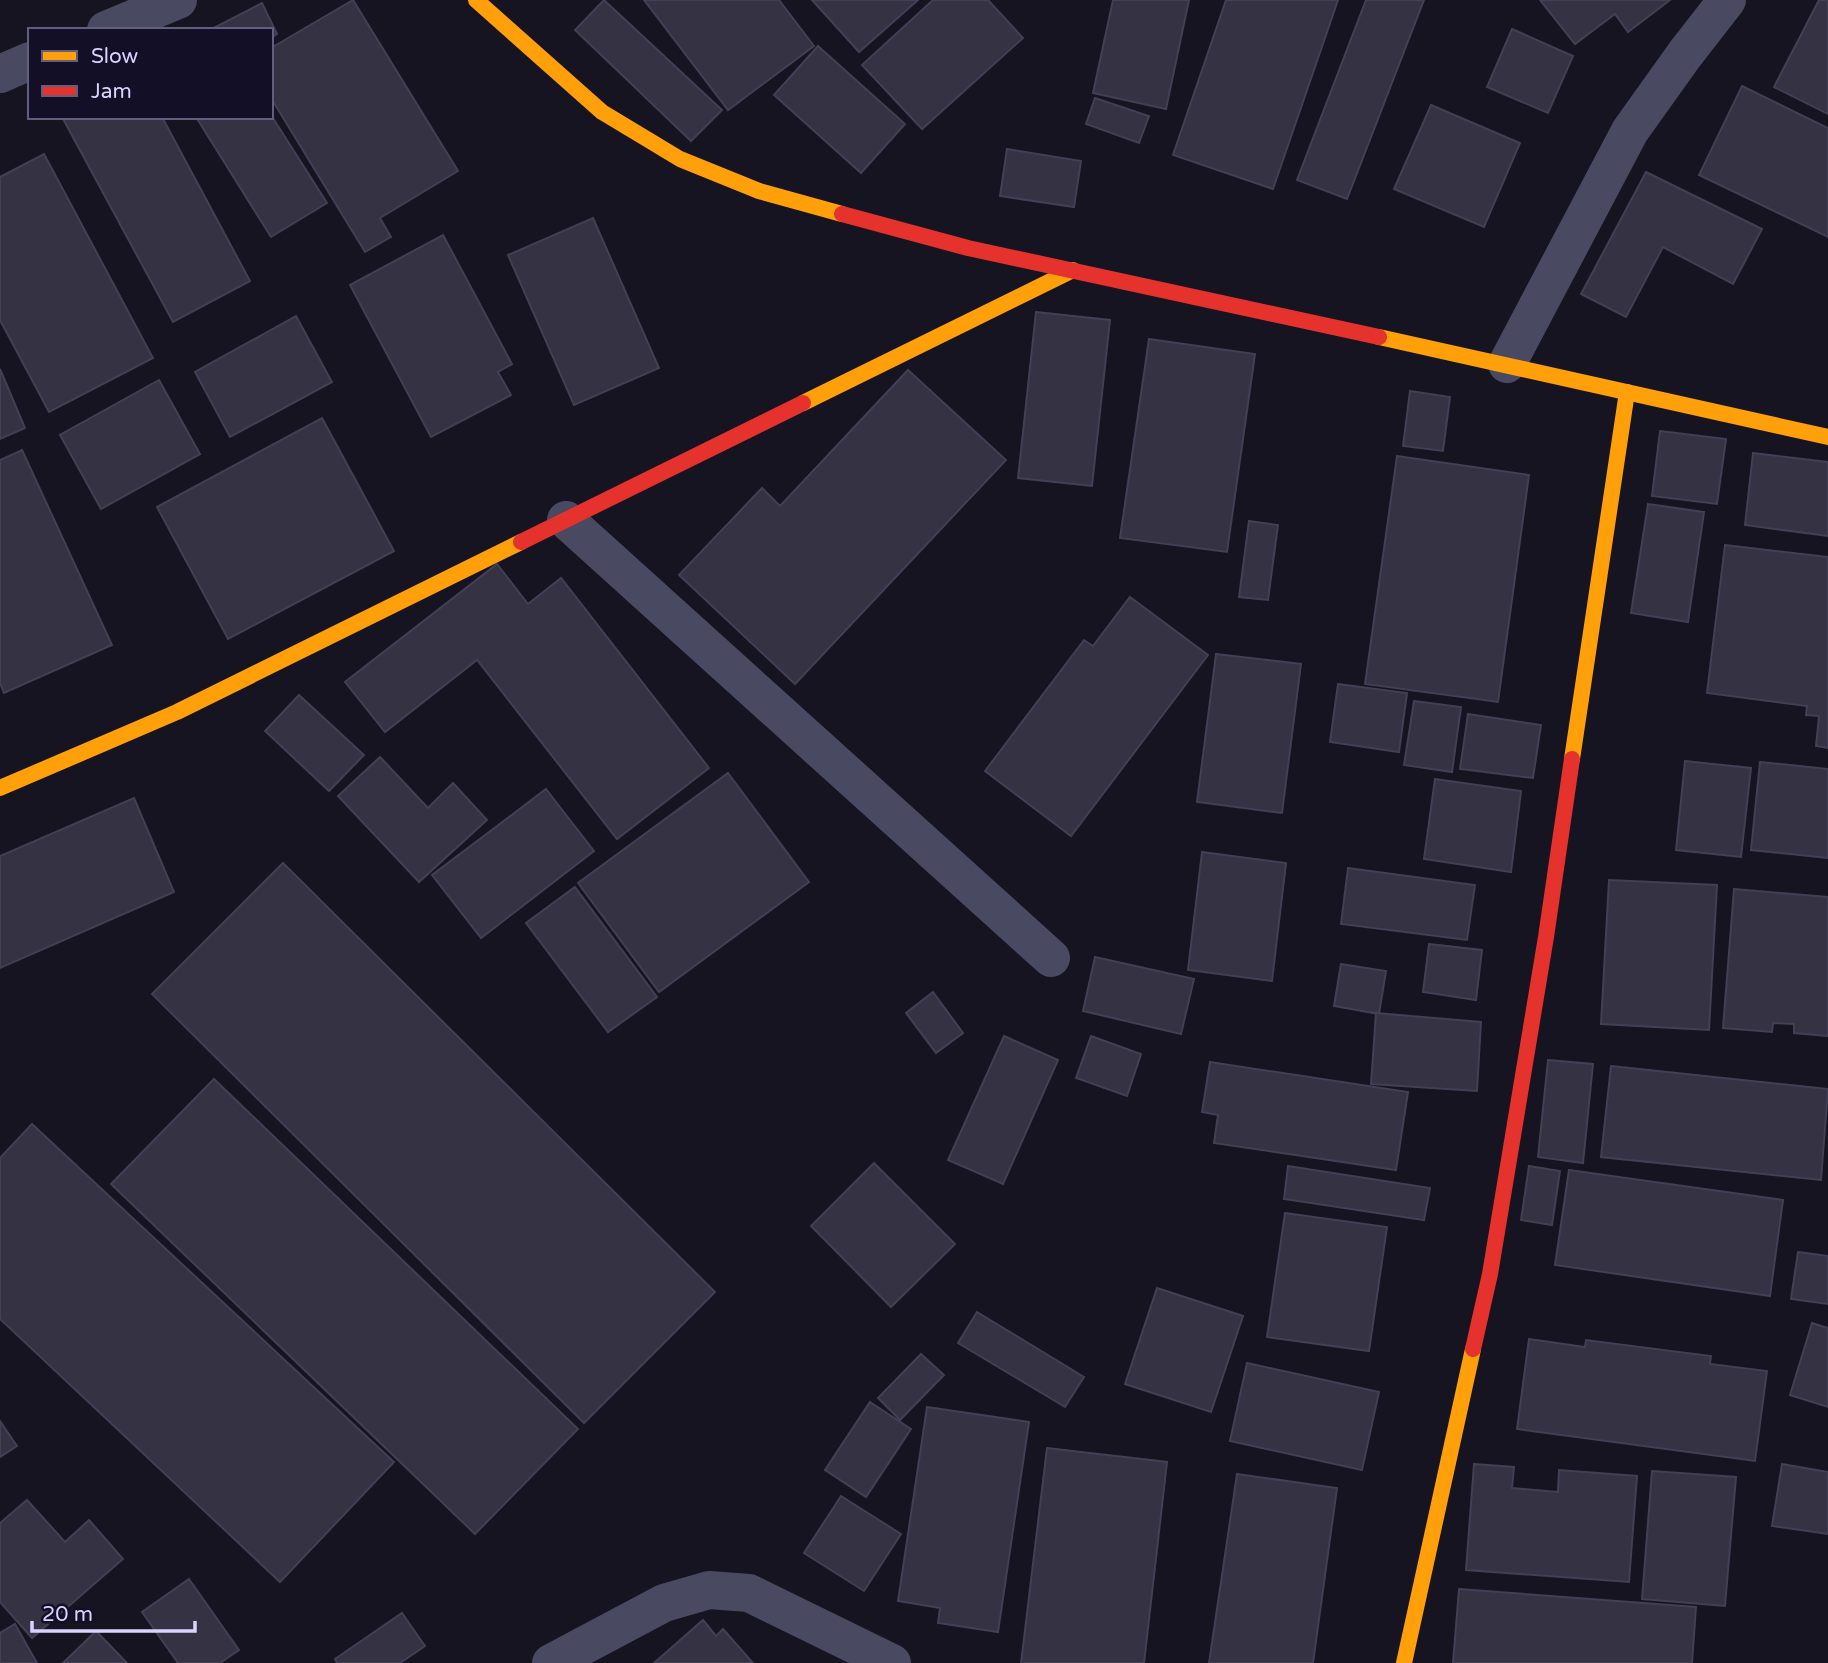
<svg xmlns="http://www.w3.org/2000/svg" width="1828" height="1663" viewBox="0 0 1828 1663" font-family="'Varela Round',sans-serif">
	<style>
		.building { fill: #343243; stroke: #433f54; stroke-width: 2 }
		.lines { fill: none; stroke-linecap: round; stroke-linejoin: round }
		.street { stroke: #4a4962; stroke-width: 38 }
		.slow { stroke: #ff9f0a; stroke-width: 16 }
		.jam { stroke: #e5322d; stroke-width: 16 }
	</style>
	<rect width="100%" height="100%" fill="#161421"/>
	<g class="building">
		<polygon points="353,0 458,171 380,218 391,237 365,252 271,98 271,48"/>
		<polygon points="604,0 722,110 691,141 575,30"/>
		<polygon points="644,0 779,0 814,46 728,110"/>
		<polygon points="812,0 918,0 859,52"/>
		<polygon points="933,0 988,0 1023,38 922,129 862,65"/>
		<polygon points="1113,0 1189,0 1166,109 1093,93"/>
		<polygon points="1226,0 1338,0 1273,189 1173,155"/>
		<polygon points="1366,0 1424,0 1347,199 1297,180"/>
		<polygon points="1540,0 1670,0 1628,32 1615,14 1575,44"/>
		<polygon points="1819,0 1828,0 1828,114 1774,87"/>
		<polygon points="262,3 277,34 271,38 271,30 210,30"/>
		<polygon points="1512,29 1573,56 1548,113 1487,87"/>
		<polygon points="818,46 905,124 861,173 774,95"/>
		<polygon points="1742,86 1828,128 1828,237 1699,175"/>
		<polygon points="1095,98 1149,116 1139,143 1086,124"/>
		<polygon points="1431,105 1520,143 1484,227 1394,189"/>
		<polygon points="271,115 327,203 271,237 196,117 271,117"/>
		<polygon points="62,117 162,117 250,281 173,322"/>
		<polygon points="1007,149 1081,161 1074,207 1000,196"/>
		<polygon points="44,154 153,358 49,412 0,320 0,177"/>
		<polygon points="1646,172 1762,229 1733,284 1663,247 1626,317 1581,294"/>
		<polygon points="593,218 659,368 574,405 508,255"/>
		<polygon points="443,235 512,364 498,372 511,395 431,437 350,285"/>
		<polygon points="1036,312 1110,320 1092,486 1018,478"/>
		<polygon points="296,316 332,382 230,437 195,372"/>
		<polygon points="1149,339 1255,354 1227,552 1120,538"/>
		<polygon points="0,369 25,428 0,439"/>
		<polygon points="908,370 1006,460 795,684 679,575 762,488 780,506"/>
		<polygon points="159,380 200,454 101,509 60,435"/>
		<polygon points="1410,391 1450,397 1443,451 1403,446"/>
		<polygon points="322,418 394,551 228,639 157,507"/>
		<polygon points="1660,431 1726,439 1717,504 1652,496"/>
		<polygon points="22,450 112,645 4,693 0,683 0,460"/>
		<polygon points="1753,453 1828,462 1828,536 1745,525"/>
		<polygon points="1397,456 1529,475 1498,702 1365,684"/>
		<polygon points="1648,504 1704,512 1688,622 1631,613"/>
		<polygon points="1249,521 1278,525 1268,600 1239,597"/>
		<polygon points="1725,545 1828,557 1828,748 1816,746 1819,716 1806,715 1807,706 1707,693"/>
		<polygon points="497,564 528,604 561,578 709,768 617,839 477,660 385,732 345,682"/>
		<polygon points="1130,597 1208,655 1071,836 985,771 1084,640 1093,646"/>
		<polygon points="1216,654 1301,664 1282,813 1197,802"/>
		<polygon points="1338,684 1407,693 1399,752 1330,742"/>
		<polygon points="299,695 364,755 329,791 265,731"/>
		<polygon points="1414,701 1461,707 1452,772 1404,765"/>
		<polygon points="1468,714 1541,725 1533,778 1460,769"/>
		<polygon points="380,757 428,808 453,783 487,820 419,882 338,796"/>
		<polygon points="1685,761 1751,768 1741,857 1676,850"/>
		<polygon points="1760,762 1828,769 1828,858 1751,850"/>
		<polygon points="728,773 809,882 659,992 578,883"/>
		<polygon points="1435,779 1521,791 1511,872 1424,859"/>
		<polygon points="546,789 594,851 481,938 432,875"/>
		<polygon points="134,798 174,892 0,968 0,856"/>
		<polygon points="1202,852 1286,863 1272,981 1188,970"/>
		<polygon points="283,863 715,1292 584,1423 152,994"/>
		<polygon points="1348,868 1475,885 1467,940 1341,924"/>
		<polygon points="1609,880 1717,885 1709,1030 1601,1024"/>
		<polygon points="575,887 657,997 608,1032 526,923"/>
		<polygon points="1734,889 1828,897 1828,1036 1794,1033 1794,1024 1773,1023 1772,1032 1723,1028"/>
		<polygon points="1429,944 1482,950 1476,1000 1423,992"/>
		<polygon points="1095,957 1194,979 1181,1034 1083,1011"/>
		<polygon points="1341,964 1386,971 1379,1014 1334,1006"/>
		<polygon points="933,992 963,1033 936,1053 906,1013"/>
		<polygon points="1376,1013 1481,1022 1477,1091 1371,1084"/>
		<polygon points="1004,1036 1058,1060 1003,1184 948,1160"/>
		<polygon points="1091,1036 1141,1054 1127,1096 1076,1078"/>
		<polygon points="1548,1060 1593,1064 1583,1163 1538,1157"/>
		<polygon points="1210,1062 1408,1092 1396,1170 1214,1143 1218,1115 1202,1112"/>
		<polygon points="1611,1066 1828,1089 1821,1180 1601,1157"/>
		<polygon points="214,1079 578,1429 475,1534 111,1184"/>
		<polygon points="32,1124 394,1462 280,1582 0,1319 0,1158"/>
		<polygon points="874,1163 955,1244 891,1307 811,1226"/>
		<polygon points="1288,1166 1430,1188 1424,1220 1284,1199"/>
		<polygon points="1529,1166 1560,1171 1552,1225 1521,1220"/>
		<polygon points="1569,1170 1783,1200 1770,1296 1555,1265"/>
		<polygon points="1285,1213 1387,1227 1369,1351 1267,1337"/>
		<polygon points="1798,1252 1828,1256 1828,1304 1791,1299"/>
		<polygon points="1157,1288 1243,1316 1211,1412 1125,1384"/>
		<polygon points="977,1312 1084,1377 1065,1407 958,1343"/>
		<polygon points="1812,1323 1828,1328 1828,1407 1790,1395"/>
		<polygon points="1529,1339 1585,1347 1586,1340 1711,1356 1710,1364 1767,1371 1755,1461 1517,1429"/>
		<polygon points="921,1354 944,1375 900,1420 878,1398"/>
		<polygon points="1247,1363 1379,1392 1362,1470 1230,1441"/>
		<polygon points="870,1402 911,1429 866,1497 825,1470"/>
		<polygon points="927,1407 1029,1422 998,1632 938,1623 940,1608 898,1601"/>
		<polygon points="0,1421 17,1446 0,1457"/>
		<polygon points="1047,1448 1167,1462 1144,1663 1021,1663"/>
		<polygon points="1474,1464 1514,1467 1512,1488 1558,1492 1559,1470 1637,1476 1629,1582 1466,1570"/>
		<polygon points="1782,1464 1828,1472 1828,1534 1772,1526"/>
		<polygon points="1652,1471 1736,1477 1725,1606 1642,1599"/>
		<polygon points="1237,1474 1337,1488 1313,1663 1209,1663"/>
		<polygon points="841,1496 901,1534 864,1591 804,1553"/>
		<polygon points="27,1500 65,1542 89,1520 123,1559 32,1638 0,1602 0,1523"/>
		<polygon points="189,1579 239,1650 220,1663 178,1663 142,1612"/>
		<polygon points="1459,1589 1696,1607 1692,1663 1453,1663"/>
		<polygon points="402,1613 425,1646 400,1663 337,1663 335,1659"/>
		<polygon points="703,1620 716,1636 723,1629 753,1663 654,1663"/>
		<polygon points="15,1624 37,1663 0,1663 0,1633"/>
		<polygon points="96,1631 127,1663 63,1663"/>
	</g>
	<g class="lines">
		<g class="street">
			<polyline points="106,30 178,0"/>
			<polyline points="0,74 30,61"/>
			<polyline points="1507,364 1630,131 1685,54 1727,0"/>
			<polyline points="566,520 1051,958"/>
			<polyline points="551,1663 664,1603 709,1590 749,1593 892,1663"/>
		</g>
		<g class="slow">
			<polyline points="476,0 602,112 680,159 759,191 842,214"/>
			<polyline points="1379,337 1828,437"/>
			<polyline points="803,403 1073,270"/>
			<polyline points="1572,759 1627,392"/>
			<polyline points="0,788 177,712 521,542"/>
			<polyline points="1404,1663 1473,1349"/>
		</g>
		<g class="jam">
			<polyline points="842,214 968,248 1379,337"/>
			<polyline points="521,542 803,403"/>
			<polyline points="1473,1349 1490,1274 1546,937 1572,759"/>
		</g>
	</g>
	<rect x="28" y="28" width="245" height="91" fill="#130f26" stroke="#625e7d" stroke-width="2"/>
	<rect x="42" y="51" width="35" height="10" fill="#ff9f0a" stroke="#625e7d" stroke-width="2"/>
	<text x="91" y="63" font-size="21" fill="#d9d4ff">Slow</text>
	<rect x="42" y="86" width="35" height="10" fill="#e5322d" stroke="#625e7d" stroke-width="2"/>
	<text x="91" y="98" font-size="21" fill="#d9d4ff">Jam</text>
	<path d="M32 1621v10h163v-10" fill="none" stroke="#d9d4ff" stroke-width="3.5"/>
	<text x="42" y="1621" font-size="21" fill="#d9d4ff" stroke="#130f26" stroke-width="5" paint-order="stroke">20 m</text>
</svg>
